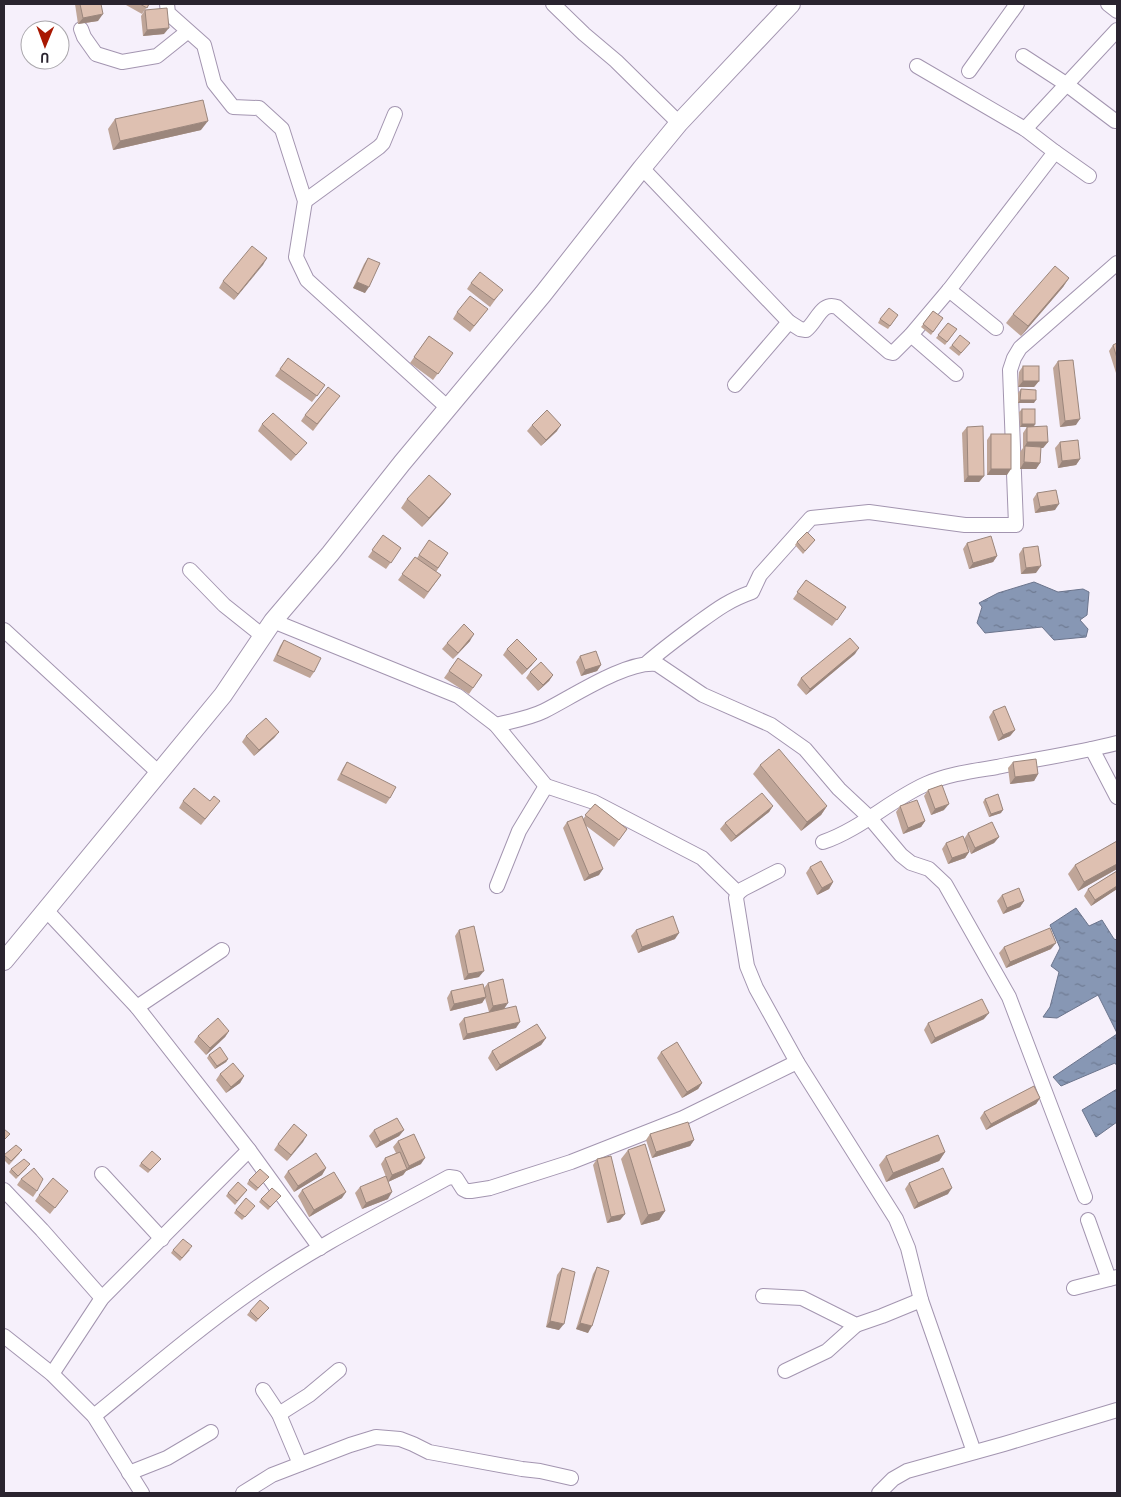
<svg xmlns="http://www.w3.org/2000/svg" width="1121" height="1497" viewBox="0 0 1121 1497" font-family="'PT Sans',sans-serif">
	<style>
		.water { fill: url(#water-ripples); stroke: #6b748c }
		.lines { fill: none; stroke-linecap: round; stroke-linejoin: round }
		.minor-casing { stroke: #a395b0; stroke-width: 16 }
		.tertiary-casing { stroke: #a395b0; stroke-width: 20 }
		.minor { stroke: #fff; stroke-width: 14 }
		.tertiary { stroke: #fff; stroke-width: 18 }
		.wall { fill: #bfa598 }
		.shaded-wall { fill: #9b867c }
		.building { fill: #dec0b1; stroke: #9b867c }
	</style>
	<defs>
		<pattern id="water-ripples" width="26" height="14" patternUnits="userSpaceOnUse" patternTransform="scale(1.25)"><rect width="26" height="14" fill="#8797b4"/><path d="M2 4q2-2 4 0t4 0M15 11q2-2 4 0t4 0" fill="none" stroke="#6f7b93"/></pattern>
	</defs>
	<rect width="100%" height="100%" fill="#f6f0fb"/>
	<g class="water">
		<polygon points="1034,582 1058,592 1083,589 1089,592 1087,615 1080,620 1088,629 1086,637 1054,640 1042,627 985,633 977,623 982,607 979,603 998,593"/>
		<polygon points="1076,908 1089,926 1102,920 1114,939 1117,940 1117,1033 1098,995 1057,1018 1043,1017 1050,1007 1059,972 1051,966 1060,948 1050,925"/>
		<polygon points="1117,1034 1117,1066 1115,1063 1061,1086 1053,1077"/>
		<polygon points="1117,1089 1117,1122 1096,1137 1082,1110"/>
	</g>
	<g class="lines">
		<g class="minor-casing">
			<g id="minor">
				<polyline points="167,4 168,13 204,45 214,83 233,107 259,108 282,129 305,201 296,257 307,280 448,408"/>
				<polyline points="553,4 584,34 616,61 679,123"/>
				<polyline points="1108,4 1117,11"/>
				<polyline points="81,29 84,37 96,54 122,62 157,56 187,32"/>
				<polyline points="1023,56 1066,84 1115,121"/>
				<polyline points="917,66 1025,129 1055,152 1089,176"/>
				<polyline points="969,71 1017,4"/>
				<polyline points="1025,129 1117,30"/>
				<path d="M642,168L789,322L800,329L806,330C817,322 821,301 837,307L889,352L893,353L911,335L949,290L1055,152"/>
				<polyline points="305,201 379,147 383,143 395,114"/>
				<polyline points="949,290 996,328"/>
				<polyline points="911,335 956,374"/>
				<polyline points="735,385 789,322"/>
				<polyline points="190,570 224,605 263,636"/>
				<polyline points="273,621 458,696 496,725 546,786 594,802 702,858 738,893"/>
				<polyline points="4,630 159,773"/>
				<path d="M648,662C663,649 678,638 694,626C716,610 727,601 752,592L760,575L811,518L869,512L965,525H1016L1010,370L1014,358L1020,348L1117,263"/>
				<path d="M496,725C512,721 530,718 544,711C572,697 627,660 657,664L703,695L771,725L805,749L839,789L870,818L901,855L911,863L929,869L945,884L1009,997L1085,1197"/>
				<polyline points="1092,749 1117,797"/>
				<path d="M823,842C861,829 890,800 926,784C948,774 973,771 997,767C1037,759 1078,753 1117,743"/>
				<polyline points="778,871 743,889 738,893 736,898 747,966 756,988 797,1062 896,1219 908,1248 921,1300 974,1452"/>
				<polyline points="497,886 519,831 546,786"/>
				<polyline points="46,910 137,1007 249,1150 320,1248"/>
				<polyline points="137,1007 222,950"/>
				<polyline points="102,1174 162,1239"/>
				<polyline points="4,1190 42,1230 102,1298"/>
				<polyline points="1088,1220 1109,1279"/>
				<polyline points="1074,1288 1117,1277"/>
				<polyline points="763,1296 802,1298 856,1325 882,1316 921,1300"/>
				<polyline points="4,1336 52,1374 94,1416 142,1493"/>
				<polyline points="785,1371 827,1351 856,1325"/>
				<polyline points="52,1374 102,1298 249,1150"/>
				<polyline points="263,1390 279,1414 300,1464"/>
				<polyline points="279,1414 309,1395 339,1370"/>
				<path d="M94,1416C147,1373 199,1328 255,1289C316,1246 383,1213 449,1177L456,1178L463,1189L467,1191H471L490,1188L571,1162L683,1118L797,1062"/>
				<polyline points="129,1473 167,1458 211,1432"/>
				<polyline points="243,1493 272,1475 350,1445 376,1437 400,1439 413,1444 429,1452 522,1469 540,1471 571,1478"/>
				<polyline points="879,1493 893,1479 907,1471 1004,1444 1117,1410"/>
			</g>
		</g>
		<g class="tertiary-casing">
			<polyline id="tertiary" points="4,961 223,695 273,621 330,554 402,463 543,294 642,168 679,123 791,4"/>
		</g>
		<use href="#minor" class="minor"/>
		<use href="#tertiary" class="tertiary"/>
	</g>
	<g class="wall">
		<polygon points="75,4 101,4 98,21 78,24"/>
		<polygon points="126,4 149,4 142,14 126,5"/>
		<polygon points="145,10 164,34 143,36 141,16"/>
		<polygon points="115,119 201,130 113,150 108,129"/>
		<polygon points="267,258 234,300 219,288 223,281"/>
		<polygon points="368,258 365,293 353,288 364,264"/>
		<polygon points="1069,278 1063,287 1021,336 1006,323 1013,314"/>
		<polygon points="471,283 498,296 490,307 467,289"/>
		<polygon points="488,309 470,332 453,319 457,312"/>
		<polygon points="933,311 943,318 931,335 921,327"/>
		<polygon points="898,315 888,329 878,323 880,319"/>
		<polygon points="948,323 957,329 945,345 936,338"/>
		<polygon points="429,336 453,353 433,380 410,363"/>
		<polygon points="1117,343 1117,373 1116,373 1109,351 1113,345"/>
		<polygon points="952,345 967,346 959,356 949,348"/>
		<polygon points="288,358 325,385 312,402 275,376"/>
		<polygon points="1058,361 1076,425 1060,427 1053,368"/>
		<polygon points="1023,366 1039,381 1034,387 1018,387 1019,372"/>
		<polygon points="1021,389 1034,403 1018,403 1018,393"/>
		<polygon points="335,402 313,431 301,421 305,415"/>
		<polygon points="1022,409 1035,424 1034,427 1048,442 1043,448 1041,448 1040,463 1036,469 1020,469 1020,452 1023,448 1023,433 1027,427 1020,427 1019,412"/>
		<polygon points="262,424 302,449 291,461 258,431"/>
		<polygon points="532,425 557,431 541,446 527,431"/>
		<polygon points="967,427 984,476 979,482 964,482 962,433"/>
		<polygon points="991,434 1007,475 987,475 987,440"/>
		<polygon points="1060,442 1080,459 1076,465 1058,468 1055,448"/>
		<polygon points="1037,493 1055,510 1035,513 1033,499"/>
		<polygon points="451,494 444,503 422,527 401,508 407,499"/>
		<polygon points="383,535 401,548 386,569 368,557"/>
		<polygon points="429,540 448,553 436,572 441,575 424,599 398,580 415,557 417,558"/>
		<polygon points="815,540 803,554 795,545 797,542"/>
		<polygon points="967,543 997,556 993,562 969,569 963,549"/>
		<polygon points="1023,548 1036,573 1021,574 1019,554"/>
		<polygon points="806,580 846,607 832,626 793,599"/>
		<polygon points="284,640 314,672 310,678 273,661 280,646"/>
		<polygon points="470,641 453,659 442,649 447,643"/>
		<polygon points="507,649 532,665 522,675 503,655"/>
		<polygon points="855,654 806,695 797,685 801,678"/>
		<polygon points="580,656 601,665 597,671 581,676 576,662"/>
		<polygon points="458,658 482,675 469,694 444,678"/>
		<polygon points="530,672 553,675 549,681 538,691 526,678"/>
		<polygon points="993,711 1015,730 1010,736 998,741 989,717"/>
		<polygon points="279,732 274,738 254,756 242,742 246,736"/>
		<polygon points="347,762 390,798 386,804 337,780 343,768"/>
		<polygon points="1013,762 1038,774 1034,781 1010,784 1008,768"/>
		<polygon points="760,765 827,806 821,815 801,831 753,774"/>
		<polygon points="928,790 944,810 931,815 924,796"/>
		<polygon points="985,799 1001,813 989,817 983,802"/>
		<polygon points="183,801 215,807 201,825 179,808"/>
		<polygon points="595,804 627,829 614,847 585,825 599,875 584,881 563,828 567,822 583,819"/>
		<polygon points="773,806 769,812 731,842 720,829 725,823"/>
		<polygon points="900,806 925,821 921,827 903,834 896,812"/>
		<polygon points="968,833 999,837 994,843 971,854 968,847 969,852 965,858 948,864 942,849 946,843 964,839"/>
		<polygon points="1117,841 1117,869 1078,891 1068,874 1075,865"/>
		<polygon points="810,867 833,882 829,889 817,895 806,873"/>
		<polygon points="1117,871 1117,889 1091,906 1084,896 1088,889"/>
		<polygon points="1002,895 1024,901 1020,907 1003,914 997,901"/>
		<polygon points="459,930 479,977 464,980 455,936"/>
		<polygon points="636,930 675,939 638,953 631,936"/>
		<polygon points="1004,947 1051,949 1006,968 999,953"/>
		<polygon points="488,983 516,1028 463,1040 459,1024 464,1018 489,1012 485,998 482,1003 450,1011 447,998 451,991 484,988"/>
		<polygon points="984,1019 931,1044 924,1030 928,1023"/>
		<polygon points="229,1031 225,1037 206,1055 194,1042 198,1036"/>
		<polygon points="546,1038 541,1045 496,1071 488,1058 492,1051"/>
		<polygon points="661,1052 702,1083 698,1089 682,1098 657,1058"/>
		<polygon points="209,1055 228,1059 226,1062 215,1069 207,1058"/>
		<polygon points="220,1074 244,1076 240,1083 226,1093 216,1080"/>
		<polygon points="1040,1098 1036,1104 986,1130 980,1118 984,1112"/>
		<polygon points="374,1130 404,1130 399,1136 376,1148 369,1136"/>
		<polygon points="650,1134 694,1140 690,1146 652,1158 646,1140"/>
		<polygon points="307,1135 287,1161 274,1150 278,1144"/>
		<polygon points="398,1141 421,1164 406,1171 403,1175 388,1182 381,1164 385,1158 396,1153 393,1147"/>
		<polygon points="628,1150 665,1211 659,1220 641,1225 621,1159"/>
		<polygon points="945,1152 939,1161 886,1182 879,1165 886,1156"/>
		<polygon points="20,1153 9,1165 4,1160 4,1155"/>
		<polygon points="161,1159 148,1173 139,1166 141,1163"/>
		<polygon points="597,1159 625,1214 620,1220 607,1223 593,1165"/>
		<polygon points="27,1168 16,1179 9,1172 11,1169"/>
		<polygon points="326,1168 322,1175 294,1192 284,1177 288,1171"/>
		<polygon points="21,1179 37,1191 33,1197 17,1185"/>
		<polygon points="249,1180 266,1180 256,1191 247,1184"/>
		<polygon points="909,1183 948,1194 914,1209 905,1189"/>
		<polygon points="360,1187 388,1199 362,1209 355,1193"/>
		<polygon points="247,1190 235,1205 226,1196 228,1193"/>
		<polygon points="302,1190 342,1198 309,1217 298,1196"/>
		<polygon points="68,1191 50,1214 35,1201 39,1195"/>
		<polygon points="261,1199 278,1199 268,1210 259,1202"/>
		<polygon points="255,1206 242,1220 234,1213 236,1210"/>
		<polygon points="173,1250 190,1250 180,1261 171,1253"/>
		<polygon points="597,1267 588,1333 576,1329 593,1274"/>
		<polygon points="562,1268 559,1330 546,1327 557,1275"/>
		<polygon points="269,1308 256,1322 247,1315 250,1311"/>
	</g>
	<g class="shaded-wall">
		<polygon points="103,14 98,21 78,24 83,18"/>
		<polygon points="169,28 164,34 143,36 147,30"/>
		<polygon points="208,121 201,130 113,150 120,141"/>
		<polygon points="267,258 263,265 234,300 238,294"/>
		<polygon points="1069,278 1063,287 1021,336 1028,326"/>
		<polygon points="357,282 369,287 365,293 353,288"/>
		<polygon points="1023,381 1039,381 1034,387 1018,387"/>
		<polygon points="1020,400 1036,400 1034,403 1018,403"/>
		<polygon points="1080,419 1076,425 1060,427 1065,421"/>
		<polygon points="1022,424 1035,424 1033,427 1020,427"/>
		<polygon points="561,425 557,431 541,446 546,440"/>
		<polygon points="1027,442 1048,442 1043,448 1025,448 1025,446"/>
		<polygon points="1080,459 1076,465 1058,468 1062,461"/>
		<polygon points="1024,462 1040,463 1036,469 1020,469"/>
		<polygon points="991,469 1011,469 1007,475 987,475"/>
		<polygon points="968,476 984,476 979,482 964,482"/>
		<polygon points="451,494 444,503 422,527 429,518"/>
		<polygon points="1059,504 1055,510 1035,513 1040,507"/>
		<polygon points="997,556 993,562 969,569 973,563"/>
		<polygon points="1041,566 1036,573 1021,574 1026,568"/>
		<polygon points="474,634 470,641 453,659 458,653"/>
		<polygon points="859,648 855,654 806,695 810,689"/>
		<polygon points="537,659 532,665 522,675 527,669"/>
		<polygon points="601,665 597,671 581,676 585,670"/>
		<polygon points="553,675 549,681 538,691 543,685"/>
		<polygon points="1015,730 1010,736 998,741 1003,735"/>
		<polygon points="279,732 274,738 254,756 259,750"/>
		<polygon points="1038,774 1034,781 1010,784 1015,777"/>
		<polygon points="949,804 944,810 931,815 935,809"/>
		<polygon points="773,806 769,812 731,842 736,836"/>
		<polygon points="827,806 821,815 801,831 807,822"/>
		<polygon points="1003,810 1001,813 989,817 991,814"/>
		<polygon points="925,821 921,827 903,834 908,828"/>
		<polygon points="999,837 994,843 971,854 975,848"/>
		<polygon points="969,852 965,858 948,864 952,858"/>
		<polygon points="1117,864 1117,869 1078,891 1084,882"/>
		<polygon points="603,869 599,875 584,881 589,875"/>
		<polygon points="833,882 829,889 817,895 822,888"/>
		<polygon points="1117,886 1117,889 1091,906 1095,900"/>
		<polygon points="1024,901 1020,907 1003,914 1007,908"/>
		<polygon points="679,933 675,939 638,953 642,947"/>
		<polygon points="1056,943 1051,949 1006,968 1010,962"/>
		<polygon points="484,971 479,977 464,980 468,974"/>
		<polygon points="486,997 482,1003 450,1011 454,1004"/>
		<polygon points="508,1003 504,1009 489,1012 493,1006"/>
		<polygon points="989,1013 984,1019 931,1044 935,1038"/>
		<polygon points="520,1022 516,1028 463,1040 467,1034"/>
		<polygon points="229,1031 225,1037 206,1055 210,1048"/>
		<polygon points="546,1038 541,1045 496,1071 500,1065"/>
		<polygon points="228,1059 226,1062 215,1069 217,1066"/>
		<polygon points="244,1076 240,1083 226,1093 231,1087"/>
		<polygon points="702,1083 698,1089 682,1098 687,1092"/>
		<polygon points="1040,1098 1036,1104 986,1130 991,1124"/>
		<polygon points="404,1130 399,1136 376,1148 380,1142"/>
		<polygon points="307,1135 303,1142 287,1161 291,1155"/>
		<polygon points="694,1140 690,1146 652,1158 656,1152"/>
		<polygon points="945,1152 939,1161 886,1182 893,1173"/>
		<polygon points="425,1158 421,1164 406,1171 403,1175 388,1182 392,1175 406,1170 409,1166"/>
		<polygon points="326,1168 322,1175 294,1192 298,1186"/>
		<polygon points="952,1188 948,1194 914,1209 918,1203"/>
		<polygon points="346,1192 342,1198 309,1217 314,1210"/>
		<polygon points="392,1192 388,1199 362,1209 366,1203"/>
		<polygon points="665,1211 659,1220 641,1225 648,1215"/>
		<polygon points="625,1214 620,1220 607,1223 611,1217"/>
		<polygon points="550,1321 564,1324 559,1330 546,1327"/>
		<polygon points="580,1323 592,1326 588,1333 576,1329"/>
	</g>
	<g class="building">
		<polygon points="80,4 101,4 103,14 83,18"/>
		<polygon points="140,4 149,4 147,8"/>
		<polygon points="167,8 169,28 147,30 145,10"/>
		<polygon points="203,100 208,121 120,141 115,119"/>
		<polygon points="252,246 267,258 238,294 223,281"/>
		<polygon points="368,258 380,263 369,287 357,282"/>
		<polygon points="1055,266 1069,278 1028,326 1013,314"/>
		<polygon points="480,272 503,290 494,300 471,283"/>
		<polygon points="470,296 488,309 474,326 457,312"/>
		<polygon points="889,308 898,315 890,326 880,319"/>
		<polygon points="933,311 943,318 933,332 923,324"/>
		<polygon points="948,323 957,329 947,342 938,335"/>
		<polygon points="960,335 970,343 961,353 952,345"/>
		<polygon points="429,336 453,353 438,374 414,357"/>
		<polygon points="1117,343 1117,358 1113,345"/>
		<polygon points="288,358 325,385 317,396 280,369"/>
		<polygon points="1073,360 1080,419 1065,421 1058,361"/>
		<rect x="1023" y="366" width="16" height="15"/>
		<polygon points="328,387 340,396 317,424 305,415"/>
		<polygon points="1021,389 1036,390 1036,400 1020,400"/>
		<rect x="1022" y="409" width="13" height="15"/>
		<polygon points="547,410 561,425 546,440 532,425"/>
		<polygon points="273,413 307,443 296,455 262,424"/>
		<polygon points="983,426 984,476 968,476 967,427"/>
		<polygon points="1047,426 1048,442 1027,442 1027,427"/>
		<rect x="991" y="434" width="20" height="35"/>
		<polygon points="1078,440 1080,459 1062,461 1060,442"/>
		<polygon points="1025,446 1041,447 1040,463 1024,462"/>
		<polygon points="429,475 451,494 429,518 407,499"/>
		<polygon points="1056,490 1059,504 1040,507 1037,493"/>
		<polygon points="807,532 815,540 805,551 797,542"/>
		<polygon points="383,535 401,548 391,563 372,550"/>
		<polygon points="991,536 997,556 973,563 967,543"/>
		<polygon points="429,540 448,553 438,568 419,555"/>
		<polygon points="1038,546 1041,566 1026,568 1023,548"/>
		<polygon points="415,557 441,575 428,592 402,574"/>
		<polygon points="806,580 846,607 837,620 797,592"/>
		<polygon points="464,624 474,634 458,653 447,643"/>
		<polygon points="850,638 859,648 810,689 801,678"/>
		<polygon points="517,639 537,659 527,669 507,649"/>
		<polygon points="284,640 321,658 314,672 277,655"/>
		<polygon points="596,651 601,665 585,670 580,656"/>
		<polygon points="458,658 482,675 473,688 449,671"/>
		<polygon points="541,662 553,675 543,685 530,672"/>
		<polygon points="1005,706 1015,730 1003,735 993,711"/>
		<polygon points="266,718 279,732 259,750 246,736"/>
		<polygon points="779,749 827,806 807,822 760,765"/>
		<polygon points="1036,759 1038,774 1015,777 1013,762"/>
		<polygon points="347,762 396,787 390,798 341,774"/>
		<polygon points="942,785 949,804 935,809 928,790"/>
		<polygon points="194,788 210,801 214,796 220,801 205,819 183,801"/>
		<polygon points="762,793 773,806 736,836 725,823"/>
		<polygon points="998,794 1003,810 991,814 985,799"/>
		<polygon points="917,800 925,821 908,828 900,806"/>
		<polygon points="595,804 627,829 619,840 585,815"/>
		<polygon points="582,816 603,869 589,875 567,822"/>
		<polygon points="992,822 999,837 975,848 968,833"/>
		<polygon points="963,836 969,852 952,858 946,843"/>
		<polygon points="1117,841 1117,864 1084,882 1075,865"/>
		<polygon points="821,861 833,882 822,888 810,867"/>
		<polygon points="1117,871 1117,886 1095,900 1088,889"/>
		<polygon points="1019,888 1024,901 1007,908 1002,895"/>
		<polygon points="673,916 679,933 642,947 636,930"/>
		<polygon points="474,926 484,971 468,974 459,930"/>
		<polygon points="1050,928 1056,943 1010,962 1004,947"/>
		<polygon points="503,979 508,1003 493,1006 488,983"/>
		<polygon points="483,984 486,997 454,1004 451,991"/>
		<polygon points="982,999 989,1013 935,1038 928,1023"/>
		<polygon points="516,1006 520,1022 467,1034 464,1018"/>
		<polygon points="218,1018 229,1031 210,1048 198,1036"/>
		<polygon points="537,1024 546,1038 500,1065 492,1051"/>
		<polygon points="677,1042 702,1083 687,1092 661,1052"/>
		<polygon points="220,1047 228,1059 217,1066 209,1055"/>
		<polygon points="233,1063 244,1076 231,1087 220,1074"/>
		<polygon points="1034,1086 1040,1098 991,1124 984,1112"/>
		<polygon points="397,1118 404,1130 380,1142 374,1130"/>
		<polygon points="688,1122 694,1140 656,1152 650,1134"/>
		<polygon points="294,1124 307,1135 291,1155 278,1144"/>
		<polygon points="4,1129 10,1134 4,1140"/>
		<polygon points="414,1134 425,1158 409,1166 398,1141"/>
		<polygon points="938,1135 945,1152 893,1173 886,1156"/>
		<polygon points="645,1144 665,1211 648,1215 628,1150"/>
		<polygon points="16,1145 22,1150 11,1161 4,1155"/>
		<polygon points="152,1151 161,1159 150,1170 141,1163"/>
		<polygon points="400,1152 407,1169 392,1175 385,1158"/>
		<polygon points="316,1153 326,1168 298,1186 288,1171"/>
		<polygon points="611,1156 625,1214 611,1217 597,1159"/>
		<polygon points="24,1159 30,1164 18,1176 11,1169"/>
		<polygon points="34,1168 43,1179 37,1191 21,1179"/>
		<polygon points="943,1168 952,1188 918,1203 909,1183"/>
		<polygon points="260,1169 269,1177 258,1188 249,1180"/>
		<polygon points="334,1172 346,1192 314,1210 302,1190"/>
		<polygon points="386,1176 392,1192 366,1203 360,1187"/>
		<polygon points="53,1178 68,1191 55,1208 39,1195"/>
		<polygon points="238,1182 247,1190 237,1201 228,1193"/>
		<polygon points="272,1188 281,1196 270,1207 261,1199"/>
		<polygon points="246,1198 255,1206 245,1217 236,1210"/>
		<polygon points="183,1239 192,1246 182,1258 173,1250"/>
		<polygon points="597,1267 609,1271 592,1326 580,1323"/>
		<polygon points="562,1268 575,1272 564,1324 550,1321"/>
		<polygon points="260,1300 269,1308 258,1319 250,1311"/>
	</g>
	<rect width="1121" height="1497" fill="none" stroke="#2a242f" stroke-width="10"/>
	<g transform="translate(45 45) rotate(181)"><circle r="24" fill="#ffffff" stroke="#aaa7ac"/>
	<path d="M0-4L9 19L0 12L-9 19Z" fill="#a91802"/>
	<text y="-8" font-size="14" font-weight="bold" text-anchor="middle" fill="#2a242f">U</text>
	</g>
</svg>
